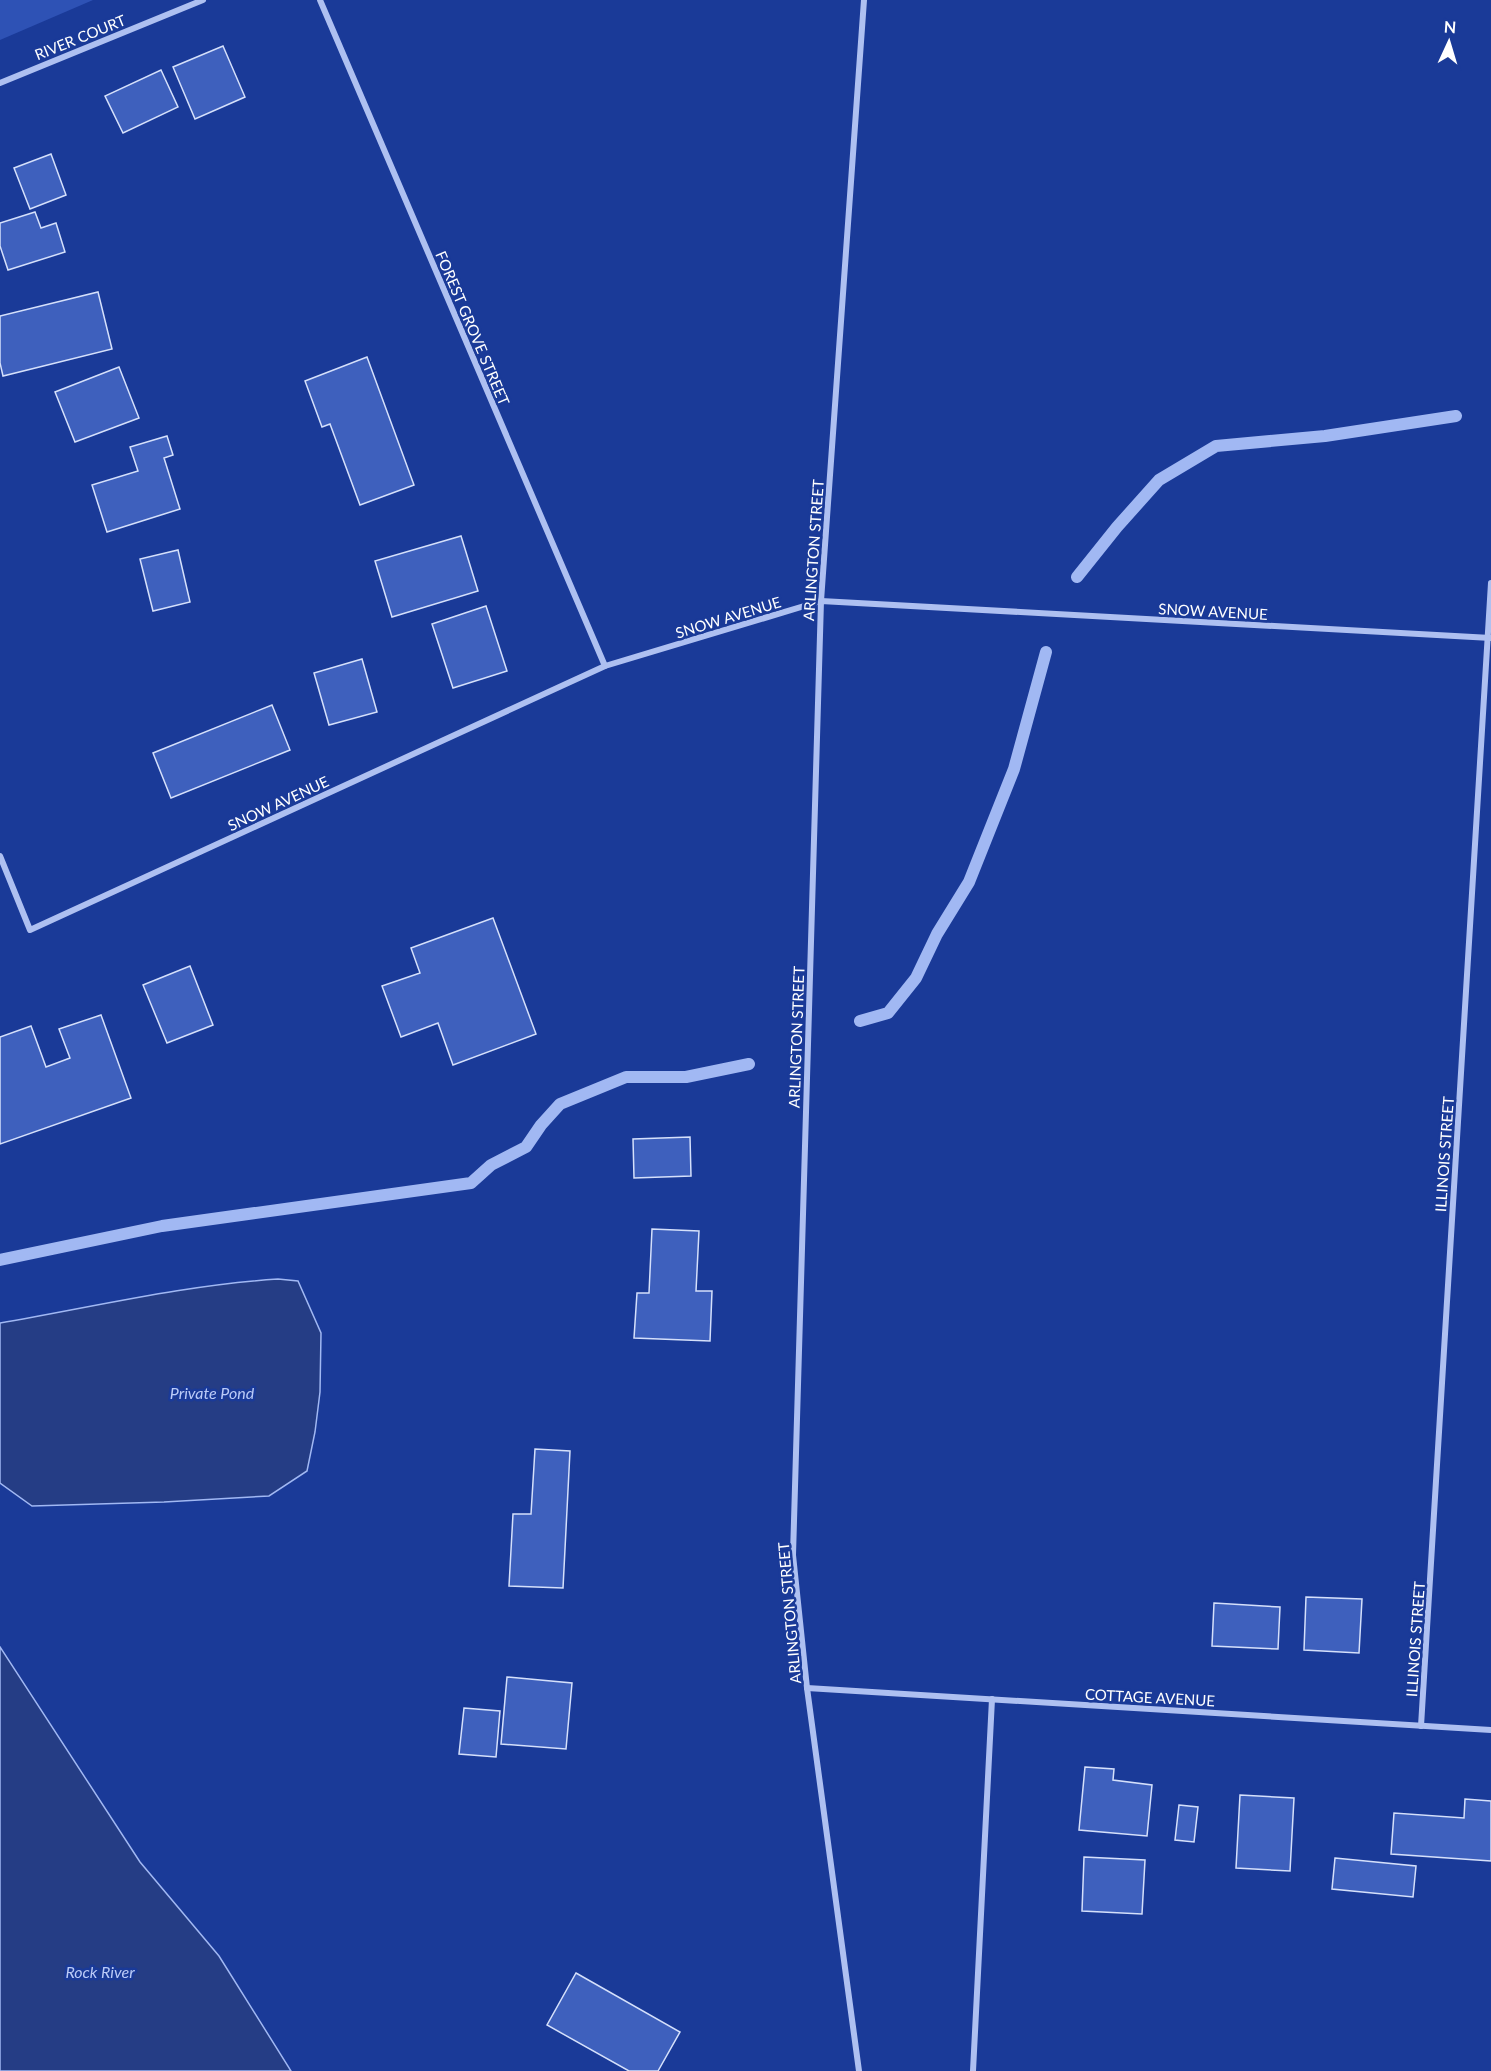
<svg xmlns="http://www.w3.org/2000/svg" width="1491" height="2071" viewBox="0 0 1491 2071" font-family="Lato,sans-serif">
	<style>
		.green { fill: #2e52b5 }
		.water { fill: #253d85; stroke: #a1b8f3; stroke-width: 1.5 }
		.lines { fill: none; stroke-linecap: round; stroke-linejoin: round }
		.stream { stroke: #a1b8f3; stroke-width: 12 }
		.building { fill: #3e60bd; stroke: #d5e0fb; stroke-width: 1.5 }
		.street { stroke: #aec0f1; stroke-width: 6 }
		.labels { text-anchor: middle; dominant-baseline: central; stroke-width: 5; stroke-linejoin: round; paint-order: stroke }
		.street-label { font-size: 15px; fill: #fff; stroke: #1a3a98 }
		.water-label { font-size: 16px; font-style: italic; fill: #bbcbf7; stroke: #1a3a98 }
	</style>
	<rect width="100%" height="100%" fill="#1a3a98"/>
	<polygon class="green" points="0,0 93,0 0,40"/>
	<g class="water">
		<path d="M278,1279L298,1281L321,1333L320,1392L315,1432L307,1471L269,1496L164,1502L32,1506L0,1483V1323C93,1307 184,1285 278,1279Z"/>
		<polygon points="0,1647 140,1862 219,1956 291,2071 0,2071"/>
	</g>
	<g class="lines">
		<g class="stream">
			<polyline points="1077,577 1117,527 1159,480 1216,446 1325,436 1456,416"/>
			<polyline points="860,1021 888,1013 916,978 937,934 969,882 1014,769 1046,652"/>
			<polyline points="0,1260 162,1226 471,1183 491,1165 526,1147 541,1125 560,1104 626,1077 686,1077 749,1064"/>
		</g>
	</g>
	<g class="building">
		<polygon points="223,46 245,97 195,119 173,67"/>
		<polygon points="161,70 178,107 123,133 105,96"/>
		<polygon points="51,154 66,195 30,209 14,168"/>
		<polygon points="35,212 41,228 56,223 65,252 8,270 0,246 0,223"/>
		<polygon points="98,292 112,349 3,376 0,363 0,316"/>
		<polygon points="367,357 414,485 360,505 330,424 322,427 305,381"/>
		<polygon points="119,367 139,418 75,442 55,392"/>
		<polygon points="167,436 173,455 164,458 180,509 107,532 92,485 138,471 130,447"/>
		<polygon points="461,536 478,591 392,617 375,561"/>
		<polygon points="178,550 190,602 153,611 140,559"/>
		<polygon points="486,606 507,671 453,688 432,624"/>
		<polygon points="362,659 377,712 329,725 314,673"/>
		<polygon points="272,705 290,750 171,798 153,753"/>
		<polygon points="493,918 536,1034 453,1065 438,1023 401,1037 382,986 420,973 411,948"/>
		<polygon points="190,966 213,1025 167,1043 143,985"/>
		<polygon points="101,1015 131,1098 0,1144 0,1037 31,1026 46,1067 70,1058 59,1029"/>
		<polygon points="690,1137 691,1176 634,1178 633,1139"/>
		<polygon points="652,1229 699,1231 696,1291 712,1291 710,1341 634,1338 637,1293 649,1293"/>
		<polygon points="535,1449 570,1451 563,1588 509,1586 513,1514 531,1514"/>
		<polygon points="1306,1597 1362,1599 1359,1653 1304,1650"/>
		<polygon points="1214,1603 1280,1607 1278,1649 1212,1646"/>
		<polygon points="507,1677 572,1683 566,1749 501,1744"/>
		<polygon points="464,1708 500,1711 496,1757 459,1754"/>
		<polygon points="1085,1767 1114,1769 1113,1780 1152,1785 1147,1836 1079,1830"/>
		<polygon points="1240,1795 1294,1798 1290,1871 1236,1868"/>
		<polygon points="1465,1799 1491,1801 1491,1861 1391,1854 1394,1813 1464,1818"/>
		<polygon points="1179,1805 1198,1807 1194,1842 1175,1840"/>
		<polygon points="1084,1857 1145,1860 1142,1914 1082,1911"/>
		<polygon points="1335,1858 1416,1866 1413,1897 1332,1889"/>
		<polygon points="576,1973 680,2032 658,2071 629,2071 547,2025"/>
	</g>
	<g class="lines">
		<g class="street">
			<polyline points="320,0 605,666"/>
			<polyline points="0,83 203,0"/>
			<polyline points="0,856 30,930 605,666 821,601 1491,638"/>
			<polyline points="807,1688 1491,1730"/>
			<polyline points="1421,1726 1491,583"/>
			<polyline points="859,2071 807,1688 793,1555 821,601 864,0"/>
			<polyline points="973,2071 992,1699"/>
		</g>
	</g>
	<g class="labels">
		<g class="street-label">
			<text transform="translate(80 37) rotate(-22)">RIVER COURT</text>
			<text transform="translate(473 328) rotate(67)">FOREST GROVE STREET</text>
			<text transform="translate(813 550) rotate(-86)">ARLINGTON STREET</text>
			<text transform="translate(1213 611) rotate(3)">SNOW AVENUE</text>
			<text transform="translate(728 617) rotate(-17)">SNOW AVENUE</text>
			<text transform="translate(278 803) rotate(-25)">SNOW AVENUE</text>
			<text transform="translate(796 1037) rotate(-88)">ARLINGTON STREET</text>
			<text transform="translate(1444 1154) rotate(-86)">ILLINOIS STREET</text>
			<text transform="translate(789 1613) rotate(-95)">ARLINGTON STREET</text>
			<text transform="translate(1415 1639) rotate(-86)">ILLINOIS STREET</text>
			<text transform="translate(1150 1697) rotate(3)">COTTAGE AVENUE</text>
		</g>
		<g class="water-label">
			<text x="212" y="1392">Private Pond</text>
			<text x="100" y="1971">Rock River</text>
		</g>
	</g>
	<g transform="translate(1449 42) rotate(4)" stroke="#1a3a98" stroke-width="4.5" paint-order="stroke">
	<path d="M0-4.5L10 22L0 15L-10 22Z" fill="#ffffff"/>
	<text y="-9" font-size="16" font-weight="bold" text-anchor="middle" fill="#ffffff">N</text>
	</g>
</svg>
